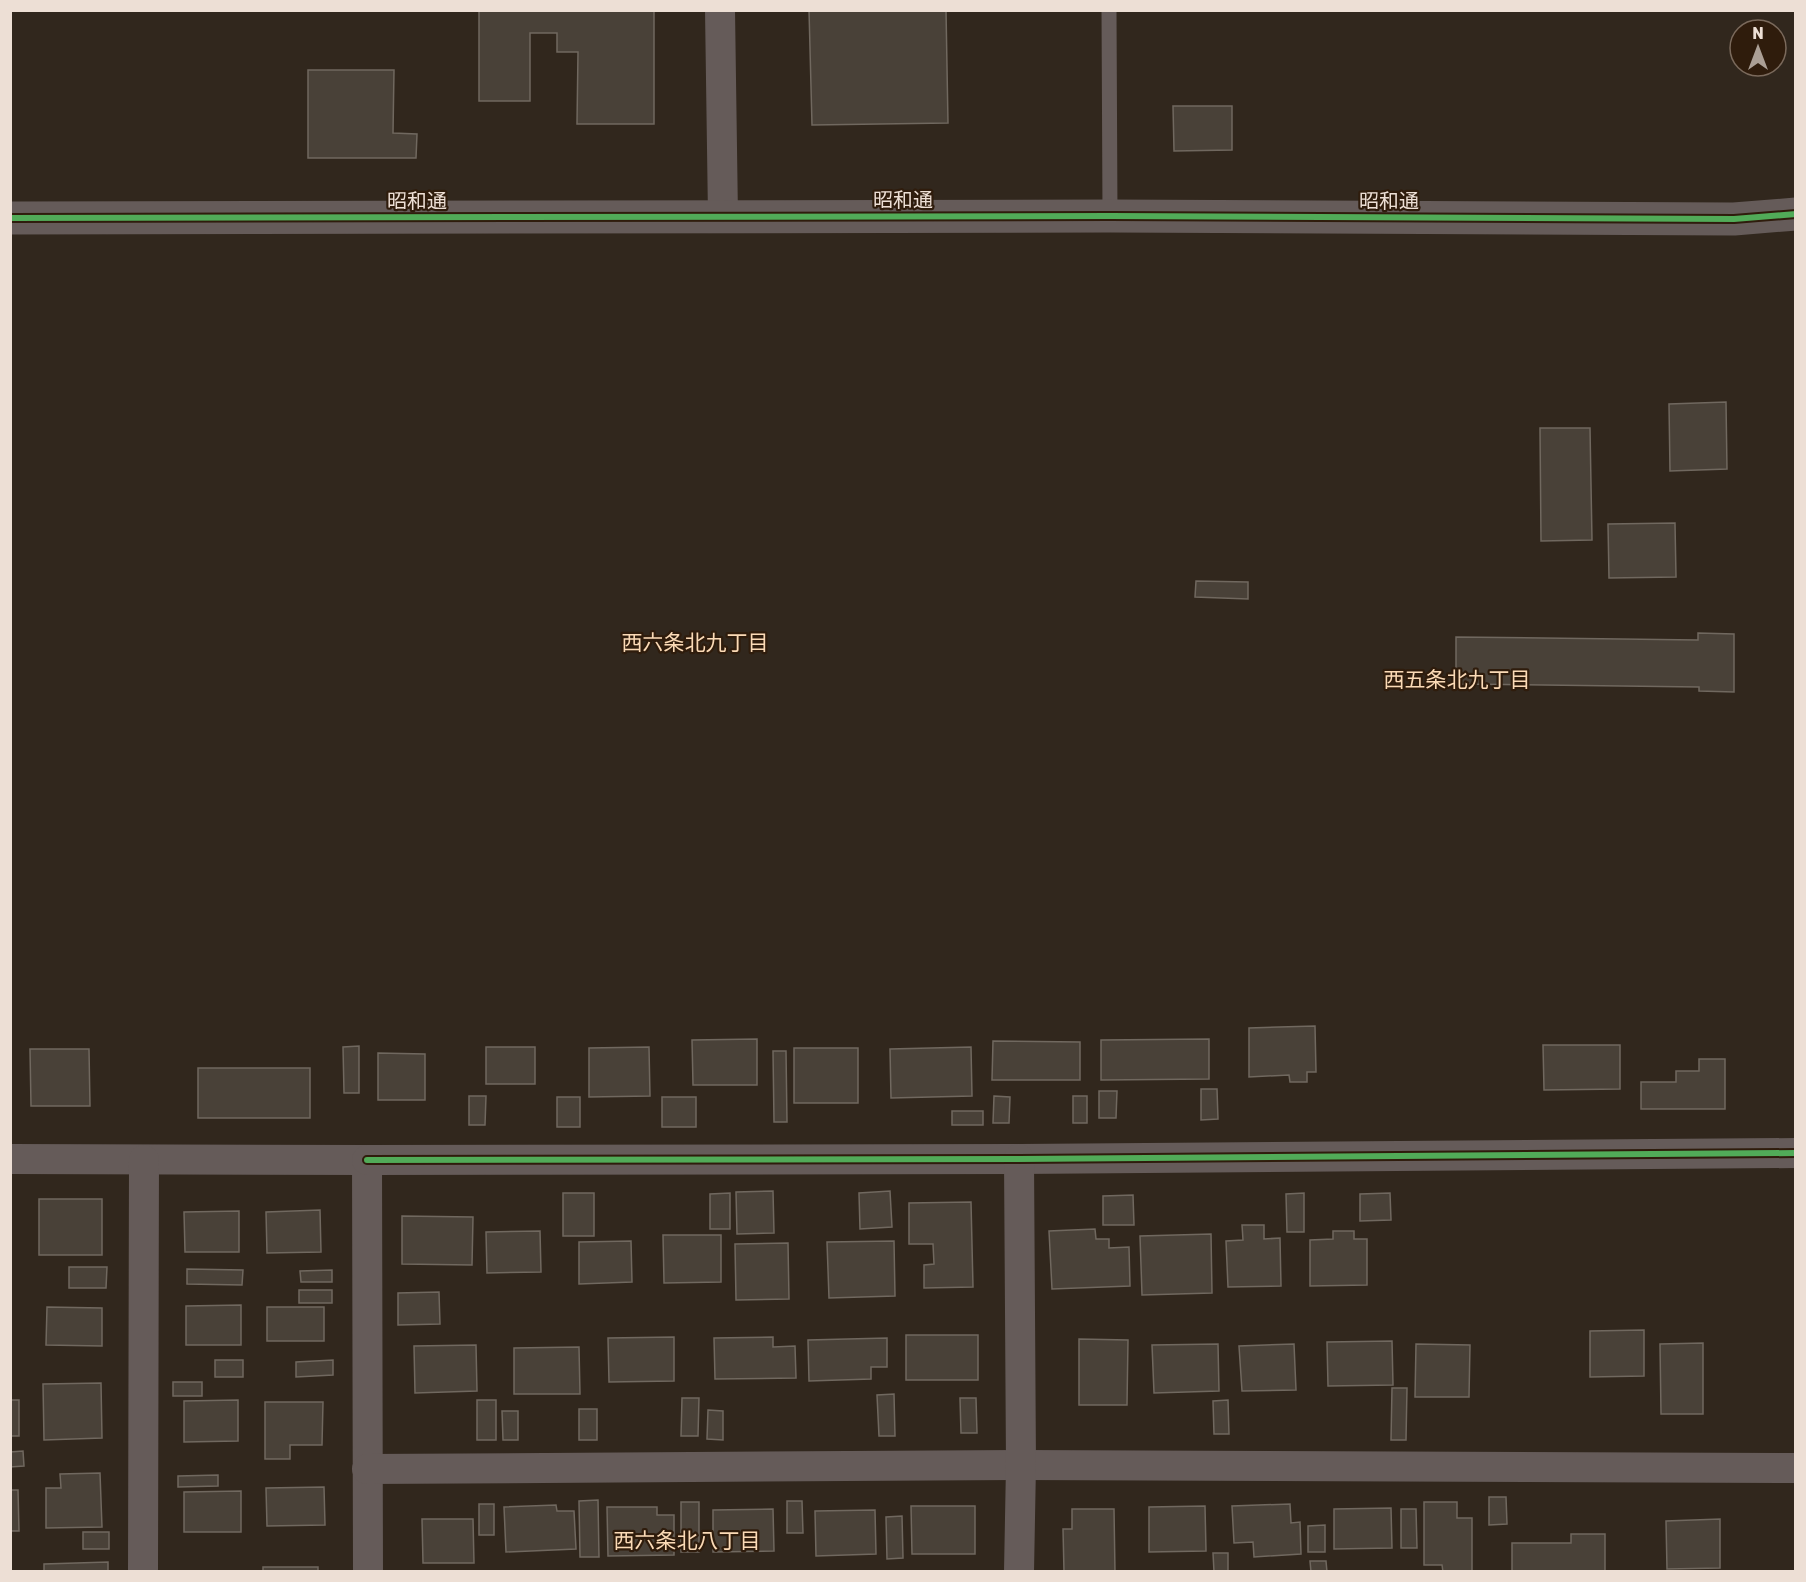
<svg xmlns="http://www.w3.org/2000/svg" width="1806" height="1582" viewBox="0 0 1806 1582" font-family="Rubik,'Noto Sans JP',sans-serif">
	<style>
		.building { fill: #494138; stroke: #70685f; stroke-width: 1.5 }
		.lines { fill: none; stroke-linecap: round; stroke-linejoin: round }
		.service { stroke: #655b59; stroke-width: 15 }
		.minor { stroke: #655b59; stroke-width: 30 }
		.tertiary { stroke: #655b59; stroke-width: 33 }
		.cycleway-casing { stroke: #2f1c0c; stroke-width: 10 }
		.cycleway { stroke: #51ab58; stroke-width: 6 }
		.labels { text-anchor: middle; dominant-baseline: central; stroke-width: 4.5; stroke-linejoin: round; paint-order: stroke }
		.street-label { font-size: 20px; fill: #eddfd5; stroke: #2f1c0c }
		.neighbourhood-label { font-size: 21px; fill: #fbdab6; stroke: #2f1c0c }
	</style>
	<rect width="100%" height="100%" fill="#31271d"/>
	<g class="building">
		<polygon points="479,10 654,10 654,124 577,124 578,52 557,52 557,33 530,33 530,101 479,101"/>
		<polygon points="809,10 946,10 948,123 812,125"/>
		<polygon points="308,70 394,70 393,133 417,134 416,158 308,158"/>
		<polygon points="1173,106 1232,106 1232,150 1174,151"/>
		<polygon points="1726,402 1727,469 1670,471 1669,404"/>
		<polygon points="1540,428 1590,428 1592,540 1541,541"/>
		<polygon points="1675,523 1676,577 1609,578 1608,524"/>
		<polygon points="1196,581 1248,582 1248,599 1195,597"/>
		<polygon points="1698,633 1734,634 1734,692 1699,691 1699,687 1456,684 1456,637 1698,640"/>
		<polygon points="1315,1026 1316,1072 1307,1072 1307,1082 1290,1082 1289,1075 1249,1077 1249,1028"/>
		<polygon points="757,1039 757,1085 693,1085 692,1040"/>
		<polygon points="1209,1039 1209,1079 1101,1080 1101,1040"/>
		<polygon points="993,1041 1080,1042 1080,1080 992,1080"/>
		<polygon points="1543,1045 1620,1045 1620,1089 1544,1090"/>
		<polygon points="359,1046 359,1093 344,1093 343,1047"/>
		<rect x="486" y="1047" width="49" height="37"/>
		<polygon points="649,1047 650,1096 589,1097 589,1048"/>
		<polygon points="971,1047 972,1096 891,1098 890,1049"/>
		<rect x="794" y="1048" width="64" height="55"/>
		<polygon points="30,1049 89,1049 90,1106 31,1106"/>
		<polygon points="773,1051 786,1051 787,1122 774,1122"/>
		<polygon points="378,1053 425,1054 425,1100 378,1100"/>
		<polygon points="1699,1059 1725,1059 1725,1109 1641,1109 1641,1082 1676,1082 1676,1071 1699,1071"/>
		<rect x="198" y="1068" width="112" height="50"/>
		<polygon points="1201,1089 1217,1089 1218,1119 1201,1120"/>
		<polygon points="1099,1091 1117,1091 1116,1118 1099,1118"/>
		<polygon points="469,1096 486,1096 485,1125 469,1125"/>
		<polygon points="994,1096 1010,1097 1009,1123 993,1123"/>
		<rect x="1073" y="1096" width="14" height="27"/>
		<rect x="557" y="1097" width="23" height="30"/>
		<rect x="662" y="1097" width="34" height="30"/>
		<rect x="952" y="1111" width="31" height="14"/>
		<polygon points="773,1191 774,1233 737,1234 736,1192"/>
		<polygon points="890,1191 892,1227 860,1229 859,1193"/>
		<rect x="563" y="1193" width="31" height="43"/>
		<polygon points="730,1193 730,1229 710,1229 710,1194"/>
		<polygon points="1304,1193 1304,1232 1287,1232 1286,1194"/>
		<polygon points="1390,1193 1391,1220 1360,1221 1360,1194"/>
		<polygon points="1133,1195 1134,1225 1103,1225 1103,1196"/>
		<rect x="39" y="1199" width="63" height="56"/>
		<polygon points="971,1202 973,1287 924,1288 924,1265 934,1264 933,1244 909,1244 909,1203"/>
		<polygon points="320,1210 321,1252 267,1253 266,1212"/>
		<polygon points="239,1211 239,1252 185,1252 184,1212"/>
		<polygon points="402,1216 473,1217 472,1265 402,1264"/>
		<polygon points="1242,1225 1264,1225 1264,1239 1280,1238 1281,1286 1228,1287 1226,1241 1243,1240"/>
		<polygon points="1095,1229 1096,1239 1109,1239 1109,1248 1129,1247 1130,1286 1052,1289 1049,1231"/>
		<polygon points="540,1231 541,1272 487,1273 486,1232"/>
		<polygon points="1333,1231 1354,1231 1354,1239 1367,1239 1367,1285 1310,1286 1310,1240 1333,1239"/>
		<polygon points="1211,1234 1212,1293 1142,1295 1140,1236"/>
		<polygon points="663,1235 721,1235 721,1282 664,1283"/>
		<polygon points="631,1241 632,1282 579,1284 579,1242"/>
		<polygon points="894,1241 895,1296 829,1298 827,1242"/>
		<polygon points="788,1243 789,1299 736,1300 735,1244"/>
		<polygon points="69,1267 107,1267 106,1288 69,1288"/>
		<polygon points="187,1269 243,1270 242,1285 187,1284"/>
		<polygon points="332,1270 332,1282 301,1282 300,1271"/>
		<rect x="299" y="1290" width="33" height="13"/>
		<polygon points="439,1292 440,1324 398,1325 398,1293"/>
		<polygon points="241,1305 241,1345 186,1345 186,1306"/>
		<polygon points="47,1307 102,1308 102,1346 46,1345"/>
		<rect x="267" y="1307" width="57" height="34"/>
		<polygon points="1644,1330 1644,1376 1590,1377 1590,1331"/>
		<rect x="906" y="1335" width="72" height="45"/>
		<polygon points="674,1337 674,1381 609,1382 608,1338"/>
		<polygon points="773,1337 773,1347 795,1346 796,1378 715,1379 714,1338"/>
		<polygon points="887,1338 887,1367 871,1367 871,1379 809,1381 808,1340"/>
		<polygon points="1079,1339 1128,1340 1127,1405 1079,1405"/>
		<polygon points="1392,1341 1393,1385 1328,1386 1327,1342"/>
		<polygon points="1703,1343 1703,1414 1661,1414 1660,1344"/>
		<polygon points="1218,1344 1219,1391 1154,1393 1152,1345"/>
		<polygon points="1294,1344 1296,1390 1242,1391 1239,1346"/>
		<polygon points="1416,1344 1470,1345 1469,1397 1415,1397"/>
		<polygon points="476,1345 477,1391 415,1393 414,1346"/>
		<polygon points="579,1347 580,1394 514,1394 514,1348"/>
		<rect x="215" y="1360" width="28" height="17"/>
		<polygon points="333,1360 333,1375 296,1377 296,1362"/>
		<rect x="173" y="1382" width="29" height="14"/>
		<polygon points="101,1383 102,1438 44,1440 43,1384"/>
		<polygon points="1392,1388 1407,1388 1406,1440 1391,1440"/>
		<polygon points="894,1394 895,1436 879,1436 877,1395"/>
		<polygon points="682,1398 699,1398 698,1436 681,1436"/>
		<polygon points="960,1398 976,1398 977,1433 961,1433"/>
		<rect x="10" y="1400" width="9" height="36"/>
		<polygon points="238,1400 238,1441 184,1442 184,1401"/>
		<rect x="477" y="1400" width="19" height="40"/>
		<polygon points="1228,1400 1229,1434 1214,1434 1213,1401"/>
		<polygon points="265,1402 323,1402 322,1445 290,1445 290,1459 265,1459"/>
		<rect x="579" y="1409" width="18" height="31"/>
		<polygon points="708,1410 723,1411 723,1440 707,1439"/>
		<polygon points="502,1411 518,1411 518,1440 503,1440"/>
		<polygon points="23,1451 24,1466 10,1467 10,1452"/>
		<polygon points="100,1473 102,1527 46,1528 46,1488 61,1488 60,1474"/>
		<polygon points="218,1475 218,1486 178,1487 178,1476"/>
		<polygon points="324,1487 325,1525 267,1526 266,1488"/>
		<polygon points="10,1490 18,1490 19,1531 10,1531"/>
		<polygon points="241,1491 241,1532 184,1532 184,1492"/>
		<polygon points="1489,1497 1506,1497 1507,1524 1489,1525"/>
		<polygon points="598,1500 599,1557 580,1557 579,1501"/>
		<polygon points="787,1501 802,1501 803,1533 787,1533"/>
		<rect x="681" y="1502" width="18" height="50"/>
		<polygon points="1424,1502 1457,1502 1457,1518 1472,1518 1472,1572 1443,1572 1442,1565 1424,1565"/>
		<rect x="479" y="1504" width="15" height="31"/>
		<polygon points="1290,1504 1291,1523 1300,1522 1301,1554 1254,1557 1253,1542 1234,1543 1232,1506"/>
		<polygon points="556,1505 557,1511 574,1511 576,1549 506,1552 504,1507"/>
		<polygon points="911,1506 975,1506 975,1554 912,1554"/>
		<polygon points="1205,1506 1206,1551 1149,1552 1149,1507"/>
		<polygon points="607,1507 657,1507 657,1515 674,1515 674,1555 608,1556"/>
		<polygon points="1391,1508 1392,1548 1334,1549 1334,1509"/>
		<polygon points="773,1509 774,1551 713,1552 713,1510"/>
		<polygon points="1072,1509 1114,1509 1115,1572 1064,1572 1063,1529 1072,1529"/>
		<polygon points="1401,1509 1416,1509 1417,1548 1401,1548"/>
		<polygon points="875,1510 876,1554 816,1556 815,1511"/>
		<polygon points="902,1516 903,1558 887,1559 886,1517"/>
		<polygon points="422,1519 473,1519 474,1563 423,1563"/>
		<polygon points="1720,1519 1720,1568 1667,1569 1666,1521"/>
		<polygon points="1325,1525 1325,1552 1308,1552 1308,1526"/>
		<rect x="83" y="1532" width="26" height="17"/>
		<polygon points="1571,1534 1605,1534 1605,1572 1512,1572 1512,1543 1571,1543"/>
		<polygon points="1213,1553 1228,1553 1228,1572 1214,1572"/>
		<polygon points="1310,1561 1326,1561 1327,1572 1311,1572"/>
		<polygon points="108,1562 108,1572 44,1572 44,1564"/>
		<rect x="263" y="1567" width="55" height="5"/>
	</g>
	<g class="lines">
		<polyline class="service" points="1109,10 1110,216"/>
		<g class="minor">
			<polyline points="720,10 723,217"/>
			<polyline points="10,1159 367,1160 368,1572"/>
			<polyline points="367,1160 1019,1159 1796,1153"/>
			<polyline points="367,1469 1021,1465 1796,1468"/>
			<polyline points="143,1572 144,1160"/>
			<polyline points="1019,1572 1021,1465 1019,1159"/>
		</g>
		<polyline class="tertiary" points="10,218 1110,216 1734,219 1796,214"/>
		<g class="cycleway-casing">
			<g id="cycleway">
				<polyline points="10,218 1110,216 1734,219 1796,214"/>
				<polyline points="367,1160 1019,1159 1796,1153"/>
			</g>
		</g>
		<use href="#cycleway" class="cycleway"/>
	</g>
	<g class="labels">
		<g class="street-label">
			<text x="903" y="200">昭和通</text>
			<text x="417" y="201">昭和通</text>
			<text x="1389" y="201">昭和通</text>
		</g>
		<g class="neighbourhood-label">
			<text x="695" y="642">西六条北九丁目</text>
			<text x="1457" y="679">西五条北九丁目</text>
			<text x="687" y="1540">西六条北八丁目</text>
		</g>
	</g>
	<rect width="1806" height="1582" fill="none" stroke="#eddfd5" stroke-width="24"/>
	<g transform="translate(1758 48)"><circle r="28" fill="#2f1c0c" stroke="#7b6a5c" stroke-width="1.5"/>
	<path d="M0-4.5L10 22L0 15L-10 22Z" fill="#ab9f95"/>
	<text y="-9" font-size="16" font-weight="bold" text-anchor="middle" fill="#eddfd5">N</text>
	</g>
</svg>
